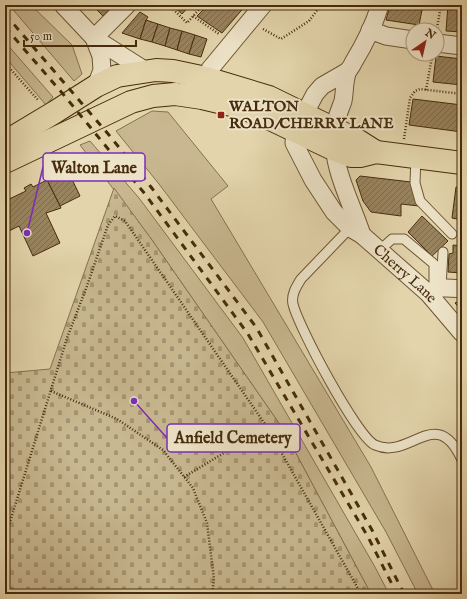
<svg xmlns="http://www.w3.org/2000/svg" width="467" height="599" viewBox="0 0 467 599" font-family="'IM FELL English',serif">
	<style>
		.green { fill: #c8b790; stroke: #87724e }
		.cemetery { fill: url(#cemetery-stones); stroke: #87724e }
		.building { fill: url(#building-hatch); stroke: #462c0d }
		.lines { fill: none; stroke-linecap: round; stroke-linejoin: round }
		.lane-casing { stroke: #6d5634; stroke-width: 11 }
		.street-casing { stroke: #6d5634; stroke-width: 19 }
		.highway-casing { stroke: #462c0d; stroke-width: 24 }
		.path { stroke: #462c0d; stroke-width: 2.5; stroke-dasharray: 1 2; stroke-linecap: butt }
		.lane { stroke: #ede3c8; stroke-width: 9 }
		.street { stroke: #ede3c8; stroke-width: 17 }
		.highway { stroke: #e3d4ab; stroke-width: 22 }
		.rail { stroke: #462c0d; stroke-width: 3; stroke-dasharray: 7 7; stroke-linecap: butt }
		.poi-dot { fill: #8f2418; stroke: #ede3c8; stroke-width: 1.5 }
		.labels { text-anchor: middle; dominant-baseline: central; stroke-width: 4; stroke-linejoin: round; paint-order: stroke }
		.poi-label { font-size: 15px; font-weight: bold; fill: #462c0d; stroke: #ede3c8; text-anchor: start }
		.street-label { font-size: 15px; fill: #462c0d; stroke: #ede3c8 }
		.leader { fill: none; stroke: #7b2cbf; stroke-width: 1.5 }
		.callout-dot { fill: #7b2cbf; stroke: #ede3c8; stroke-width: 1.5 }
		.callout { fill: #ede3c8; stroke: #7b2cbf; stroke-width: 1.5 }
		.callout-label { font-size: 16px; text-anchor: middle; font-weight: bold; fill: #462c0d }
	</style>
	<defs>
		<pattern id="cemetery-stones" width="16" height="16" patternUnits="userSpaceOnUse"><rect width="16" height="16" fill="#c8b790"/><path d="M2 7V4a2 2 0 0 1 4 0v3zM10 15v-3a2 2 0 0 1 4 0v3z" fill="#a49574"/></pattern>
		<pattern id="building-hatch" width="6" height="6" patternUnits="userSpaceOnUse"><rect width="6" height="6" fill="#98835f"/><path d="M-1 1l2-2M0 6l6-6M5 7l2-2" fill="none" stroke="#7e6b4d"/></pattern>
	</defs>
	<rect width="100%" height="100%" fill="#e3d4ab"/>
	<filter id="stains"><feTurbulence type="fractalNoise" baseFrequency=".005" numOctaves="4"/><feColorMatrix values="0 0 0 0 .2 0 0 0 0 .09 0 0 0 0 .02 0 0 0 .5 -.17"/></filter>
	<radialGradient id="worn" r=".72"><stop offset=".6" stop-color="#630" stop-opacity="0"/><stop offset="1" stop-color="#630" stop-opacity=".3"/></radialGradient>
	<g class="green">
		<polygon points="9,5 31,5 72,45 82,74 74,81"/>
		<polygon points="5,42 53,97 46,105 5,57"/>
		<polygon points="152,111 168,112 228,186 211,199 371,467 435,594 418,594 386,532 263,322 159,184 116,131"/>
		<polygon points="90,141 139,198 243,338 375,567 389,594 371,594 283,429 152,240 80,145"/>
	</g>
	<polygon class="cemetery" points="114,188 152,240 283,429 371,594 5,594 5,373 50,369"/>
	<g class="building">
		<polygon points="92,5 113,5 103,16"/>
		<polygon points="172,5 190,5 182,14"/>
		<polygon points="208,5 246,5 222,33 197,16"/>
		<polygon points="390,5 423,5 419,25 386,20"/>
		<polygon points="448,5 462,5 462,32 446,31"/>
		<polygon points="140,12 148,17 146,20 140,39 122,33"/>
		<polygon points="146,20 158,24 152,42 140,39"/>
		<polygon points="158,24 170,28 165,46 152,42"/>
		<polygon points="170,28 182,31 177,50 165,46"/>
		<polygon points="182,31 195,35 189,54 177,50"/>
		<polygon points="195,35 207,39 201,57 189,54"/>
		<polygon points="436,56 462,59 462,85 433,82"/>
		<polygon points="413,99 462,105 462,132 409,125"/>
		<polygon points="68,171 80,196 60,206 47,180"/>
		<polygon points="360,176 411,182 419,206 401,204 401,216 371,212 363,201 356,180"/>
		<polygon points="47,180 61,208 46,213 60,243 33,256 19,226 5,233 5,201 26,191 24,188 31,184 33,187"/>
		<polygon points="456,187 462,188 462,220 452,218"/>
		<polygon points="422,216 448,241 432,256 408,232"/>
		<polygon points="453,245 462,246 462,273 448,272 449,254 453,253"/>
		<polygon points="459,301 462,301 462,311 455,303"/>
	</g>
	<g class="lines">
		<g class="lane-casing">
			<g id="lane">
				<polyline points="416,157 415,183 420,201 452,234"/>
				<path d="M350,228L301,279C296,287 291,295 293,304C298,326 357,437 375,445C410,461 436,403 462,460"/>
				<polyline points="380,250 392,239 404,239 434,264 434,289"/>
				<polyline points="441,288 443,252"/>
			</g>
		</g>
		<g class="street-casing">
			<g id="street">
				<polyline points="63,5 94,38 146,71"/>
				<polyline points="370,30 386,36 413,40"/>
				<polyline points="94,38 101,56 102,70 96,86"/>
				<polyline points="94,38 127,5"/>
				<polyline points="437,43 462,46"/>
				<path id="s1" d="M348,71L322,86L315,94L295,132L294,143L313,180L334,212L350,228L362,235L428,293L462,333"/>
				<polyline points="206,78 210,69 263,5"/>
				<path d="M362,235C351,201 331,167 334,130C335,120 340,110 343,101C345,91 344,79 348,71C350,68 352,66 353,63C364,45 374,25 380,5"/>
				<path d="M428,293C439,286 450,288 462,289"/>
			</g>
		</g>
		<g class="highway-casing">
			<g id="highway">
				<polyline points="5,142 55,112 96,86 117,76 156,70 173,71 206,78 269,97 357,140 376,152"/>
				<polyline points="5,162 131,102 153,96 175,94 202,98 240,107 266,117 335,150 351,156 360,156 376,152 462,163"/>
			</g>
		</g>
		<g class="path">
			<polyline points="169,5 187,23 203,5"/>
			<polyline points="193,16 219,34"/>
			<polyline points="437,28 441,5"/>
			<polyline points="263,29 281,39 309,21 321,5"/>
			<polyline points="5,63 39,101"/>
			<polyline points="426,90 432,57"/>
			<polyline points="404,139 410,98 415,91 420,89 462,94"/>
			<polyline points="51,391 117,419 163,450 193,488 207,523 214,579 212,594"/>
			<polyline points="184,477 267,427"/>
			<polyline points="5,538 67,338 87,286 108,225 115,216 125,221 267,427 361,594"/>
		</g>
		<use href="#lane" class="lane"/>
		<use href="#street" class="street"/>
		<use href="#highway" class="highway"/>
		<g class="rail">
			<polyline points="5,14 109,135 151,187 256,327 372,530 404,594"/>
			<polyline points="5,27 63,94 145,194 248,334 368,537 397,594"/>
		</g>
	</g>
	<rect class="poi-dot" x="217" y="111" width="8" height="8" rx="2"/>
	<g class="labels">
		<g class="poi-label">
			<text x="229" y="106">WALTON<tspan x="229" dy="17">ROAD/CHERRY LANE</tspan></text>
		</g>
		<g class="street-label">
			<text stroke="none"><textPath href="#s1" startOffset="269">Cherry Lane</textPath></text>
		</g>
	</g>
	<path class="leader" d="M27 233L43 167M134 401L167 438"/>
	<g class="callout-dot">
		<circle cx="27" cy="233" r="4"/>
		<circle cx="134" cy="401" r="4"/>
	</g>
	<g class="callout">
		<rect x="43" y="153" width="102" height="28" rx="4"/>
		<rect x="167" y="424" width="133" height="28" rx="4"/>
	</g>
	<g class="callout-label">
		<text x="94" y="173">Walton Lane</text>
		<text x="233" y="443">Anfield Cemetery</text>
	</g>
	<rect width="467" height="599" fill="none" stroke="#e3d4ab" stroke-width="20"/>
	<rect x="6" y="6" width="455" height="587" fill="none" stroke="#462c0d" stroke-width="2"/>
	<rect x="10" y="10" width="447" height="579" fill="none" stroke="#462c0d"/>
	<g transform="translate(425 42) rotate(34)"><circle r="19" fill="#ede3c8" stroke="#aa9a7d"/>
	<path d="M0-3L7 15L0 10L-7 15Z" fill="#8f2418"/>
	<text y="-6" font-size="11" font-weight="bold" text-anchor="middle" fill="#462c0d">N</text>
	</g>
	<path d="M24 40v6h112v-6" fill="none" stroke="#462c0d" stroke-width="2"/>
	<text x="30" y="40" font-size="12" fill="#462c0d" stroke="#ede3c8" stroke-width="3" paint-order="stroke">50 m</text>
	<rect width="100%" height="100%" filter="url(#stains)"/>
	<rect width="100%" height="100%" fill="url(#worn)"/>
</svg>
